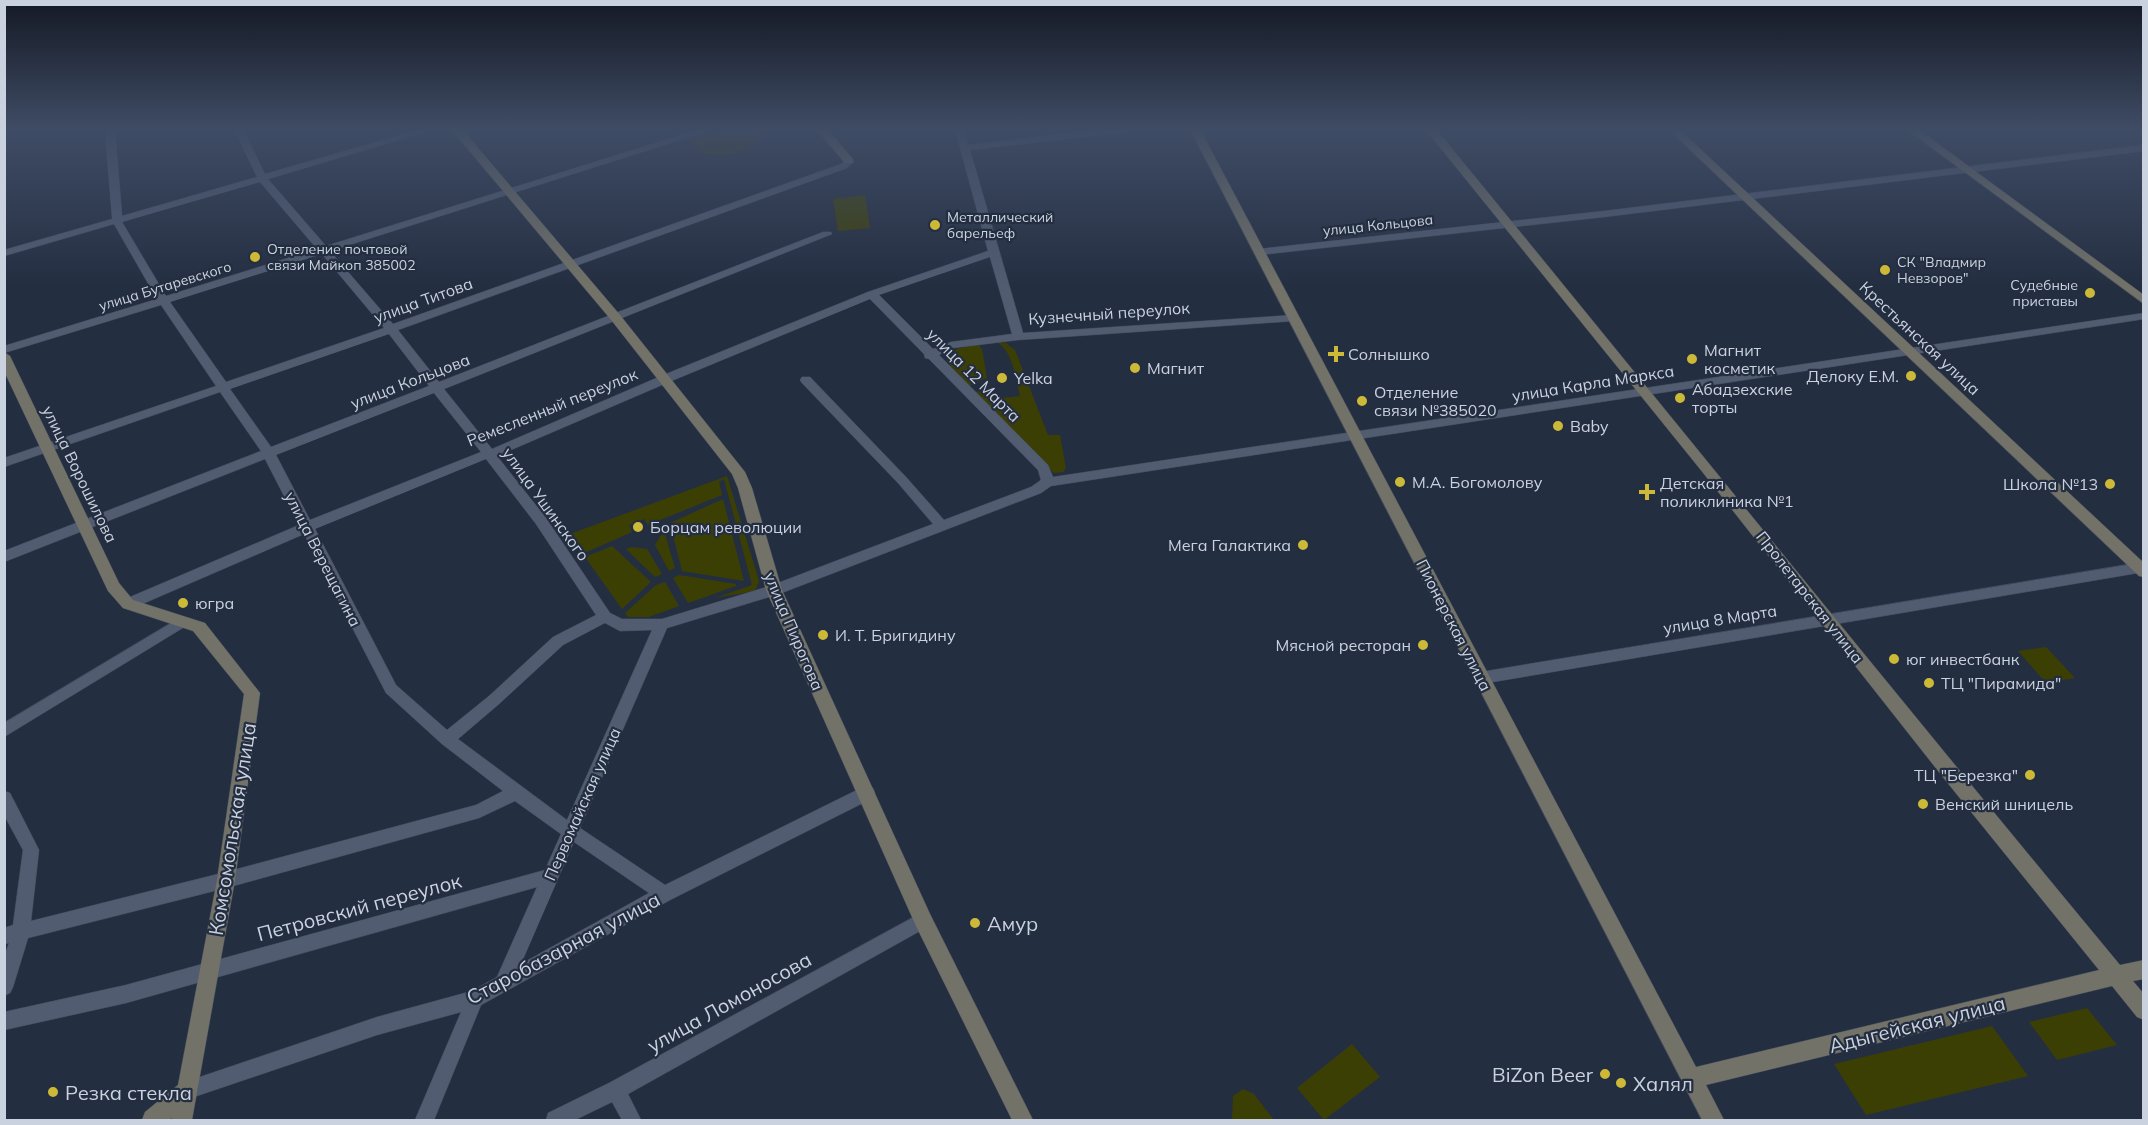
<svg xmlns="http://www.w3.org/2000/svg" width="2148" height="1125" viewBox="0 0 2148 1125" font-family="Mulish,sans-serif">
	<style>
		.green { fill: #3c3f04 }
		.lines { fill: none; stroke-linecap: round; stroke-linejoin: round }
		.street-casing { stroke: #424b5b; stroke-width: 1 }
		.secondary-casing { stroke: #424b5b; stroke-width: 1 }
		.street { fill: #515c71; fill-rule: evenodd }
		.secondary { fill: #727268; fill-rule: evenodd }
		.poi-dot { fill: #cdb938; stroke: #242e41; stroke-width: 2 }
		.labels { text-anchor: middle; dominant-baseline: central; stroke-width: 4.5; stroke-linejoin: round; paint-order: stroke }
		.far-poi-label { font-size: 14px; fill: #cbd2df; stroke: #242e41; text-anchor: start }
		.far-street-label { font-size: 14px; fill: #cbd2df; stroke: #242e41 }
		.street-label { font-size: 16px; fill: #cbd2df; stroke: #242e41 }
		.poi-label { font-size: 16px; fill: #cbd2df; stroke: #242e41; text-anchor: start }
		.near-street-label { font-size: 20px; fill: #cbd2df; stroke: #242e41 }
		.near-poi-label { font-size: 20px; fill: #cbd2df; stroke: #242e41; text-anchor: start }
	</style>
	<rect width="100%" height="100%" fill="#242e41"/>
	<g class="green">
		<path d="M732,129H765C757,151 725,159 705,153C699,151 694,146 688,142Z"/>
		<polygon points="865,195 870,228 838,231 833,199"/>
		<path d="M997,342L1006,343L1015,350L1048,435H1060L1066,468L1063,472L1054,473L974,393L982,390L994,399L1020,396C1015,378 1014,353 997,342Z"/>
		<polygon points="978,344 982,349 987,378 967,387 947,367 947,359 957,349"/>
		<polygon points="727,476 759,581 755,591 715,598 752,585 724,479 719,482 722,495 648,525 644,519 629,525 632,532 582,554 570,534"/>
		<polygon points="723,499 744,581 682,571 670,523"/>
		<polygon points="665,534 675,568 669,571 655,545 661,535"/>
		<polygon points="612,546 651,582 622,609 585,557"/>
		<polygon points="632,547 647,549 662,574 655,577 626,549"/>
		<polygon points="679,575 736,584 736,586 688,603 673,578"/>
		<polygon points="665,582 679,606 649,617 628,617 625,613 656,585"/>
		<polygon points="2046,647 2075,678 2046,683 2018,651"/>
		<polygon points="2087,1008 2117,1045 2057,1060 2029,1022"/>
		<polygon points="1992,1026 2028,1076 1866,1115 1834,1064"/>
		<polygon points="1352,1044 1380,1077 1324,1120 1297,1088"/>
		<polygon points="1243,1089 1254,1094 1274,1120 1232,1120 1233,1096"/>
	</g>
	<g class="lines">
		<g class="street-casing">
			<g id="street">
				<path d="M105,129H115L122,216L257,177L234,129H243L265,174L421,129H436L268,179L326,246L700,129H715L330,251L393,324L841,164L846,159H852L854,161L847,168L398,330L439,382L823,232H831L832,234L444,389L492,449L661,376L868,292L988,251L955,129H964L968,145L1102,129H1133L1129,132L970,150L1023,333L1294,315L1299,318L1294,321L1018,340L953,348L939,355L1048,465L1053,477L2144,313V319L1051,486L1041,493L779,594L667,628L580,828L665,885L861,788L867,786L873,788L875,793L873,798L670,900L481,1005L434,1120H415L461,1012L377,1035L188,1099L181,1097L179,1090L181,1083L188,1081L377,1017L472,991L497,977L537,887L126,1003L4,1030V1012L126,985L545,870L561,834L515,801L479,818L226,888L28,938L13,987L10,993L4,996V957L9,943L4,944V928L13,925L23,850L4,815V791L10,793L39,850L31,921L226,872L476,805L503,791L442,744L386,693L304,534L133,608H123L121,604L123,600L299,525L265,459L4,562V551L261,451L220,392L4,467V458L216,386L161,305L4,353V346L157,299L114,224L4,256V250L112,219ZM260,182L317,249L166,296L122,222ZM322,254L384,328L226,382L170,302ZM990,257L1012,334L951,342L933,349L879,295ZM870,299L924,354L925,358L929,359L1038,470L1041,480L1031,487L944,520L906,477L810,377H802L800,380L802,383L898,483L933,524L770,586L662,619H622L610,613L546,518L497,456L669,382ZM389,334L429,386L271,447L230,389ZM434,393L481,452L310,520L276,455ZM486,459L536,524L596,615L553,637L489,696L447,730L396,685L315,529ZM605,623L620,631L652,630L567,820L458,739L499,704L563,645ZM574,842L649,893L521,964Z"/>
				<polygon points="2144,145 2144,151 1604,217 1259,255 1254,252 1259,249 1604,211"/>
				<polygon points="2144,562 2144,572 1481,684 1476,682 1474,678 1476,674 1481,672"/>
				<polygon points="181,617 186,618 188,622 186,626 4,737 4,723"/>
				<polygon points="923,912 929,914 932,920 929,926 628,1094 641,1120 622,1120 612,1102 575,1120 546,1120 548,1113 609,1083"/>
			</g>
		</g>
		<g class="secondary-casing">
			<g id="secondary">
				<polygon points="451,129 462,129 620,315 745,472 752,488 782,590 930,914 1033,1120 1012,1120 916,926 766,590 738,488 732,474 612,321"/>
				<polygon points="816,129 827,129 853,159 853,163 845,163"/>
				<path d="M1190,129H1200L1696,1067L2099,970L1946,781L1700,469L1425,129H1436C1664,407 1890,688 2120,965L2144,960V979L2133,981L2144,994V1020L2137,1017L2112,986L1706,1085L1724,1120H1702Z"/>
				<polygon points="1668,129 1679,129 2144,563 2144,577 2139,576"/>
				<polygon points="1906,129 1918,129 2144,295 2144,304"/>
				<polygon points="4,352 10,356 119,583 133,600 205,623 260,693 235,880 192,1120 172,1120 172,1118 169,1120 142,1120 145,1112 178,1085 217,880 244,694 193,631 123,608 108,591 4,371"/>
			</g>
		</g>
		<use href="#street" class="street"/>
		<use href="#secondary" class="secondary"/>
	</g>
	<linearGradient id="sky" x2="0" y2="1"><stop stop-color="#141924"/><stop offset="0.45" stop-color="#3f4c65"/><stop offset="1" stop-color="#3f4c65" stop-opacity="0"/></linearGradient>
	<rect width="2148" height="287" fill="url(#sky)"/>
	<g class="poi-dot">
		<circle cx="935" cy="225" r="6"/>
		<circle cx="255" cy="257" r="6"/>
		<circle cx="1885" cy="270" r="6"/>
		<circle cx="2090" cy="293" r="6"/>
		<path d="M1333 345h6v6h6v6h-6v6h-6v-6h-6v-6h6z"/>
		<circle cx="1692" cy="359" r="6"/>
		<circle cx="1135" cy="368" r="6"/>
		<circle cx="1911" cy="376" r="6"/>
		<circle cx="1002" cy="378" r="6"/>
		<circle cx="1680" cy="398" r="6"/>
		<circle cx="1362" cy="401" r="6"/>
		<circle cx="1558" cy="426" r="6"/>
		<circle cx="1400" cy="482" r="6"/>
		<circle cx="2110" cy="484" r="6"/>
		<path d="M1644 483h6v6h6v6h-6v6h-6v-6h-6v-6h6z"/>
		<circle cx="638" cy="527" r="6"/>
		<circle cx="1303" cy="545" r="6"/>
		<circle cx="183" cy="603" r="6"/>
		<circle cx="823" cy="635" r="6"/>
		<circle cx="1423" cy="645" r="6"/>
		<circle cx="1894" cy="659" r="6"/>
		<circle cx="1929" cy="683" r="6"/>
		<circle cx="2030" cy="775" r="6"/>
		<circle cx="1923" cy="804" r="6"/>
		<circle cx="975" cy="923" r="6"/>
		<circle cx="1605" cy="1074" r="6"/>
		<circle cx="1621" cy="1083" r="6"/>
		<circle cx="53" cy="1092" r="6"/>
	</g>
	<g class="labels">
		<g class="far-poi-label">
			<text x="947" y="217">Металлический<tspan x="947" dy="16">барельеф</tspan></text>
			<text x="267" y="249">Отделение почтовой<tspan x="267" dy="16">связи Майкоп 385002</tspan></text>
			<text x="1897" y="262">СК "Владмир<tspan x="1897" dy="16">Невзоров"</tspan></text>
			<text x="2078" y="285" text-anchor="end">Судебные<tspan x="2078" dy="16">приставы</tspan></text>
		</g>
		<g class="far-street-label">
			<text transform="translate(1378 225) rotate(-6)">улица Кольцова</text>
			<text transform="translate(165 286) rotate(-17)">улица Бутаревского</text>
		</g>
		<g class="street-label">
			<text transform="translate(423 300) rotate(-20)">улица Титова</text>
			<text transform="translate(1109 313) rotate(-4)">Кузнечный переулок</text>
			<text transform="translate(1920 338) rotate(43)">Крестьянская улица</text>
			<text transform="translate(974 375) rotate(45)">улица 12 Марта</text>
			<text transform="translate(410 381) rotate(-21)">улица Кольцова</text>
			<text transform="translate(1593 383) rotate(-9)">улица Карла Маркса</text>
			<text transform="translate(552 407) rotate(-22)">Ремесленный переулок</text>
			<text transform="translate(80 474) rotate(64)">улица Ворошилова</text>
			<text transform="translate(546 504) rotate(54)">улица Ушинского</text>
			<text transform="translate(323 559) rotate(63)">улица Верещагина</text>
			<text transform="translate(1810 597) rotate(52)">Пролетарская улица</text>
			<text transform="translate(1720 619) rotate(-9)">улица 8 Марта</text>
			<text transform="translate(1454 625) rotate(63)">Пионерская улица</text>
			<text transform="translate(794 631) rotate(67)">улица Пирогова</text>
			<text transform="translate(582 804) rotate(-66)">Первомайская улица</text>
		</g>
		<g class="poi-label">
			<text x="1704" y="350">Магнит<tspan x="1704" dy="18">косметик</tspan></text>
			<text x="1348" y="354">Солнышко</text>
			<text x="1147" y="368">Магнит</text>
			<text x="1899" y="376" text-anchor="end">Делоку Е.М.</text>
			<text x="1014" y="378">Yelka</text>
			<text x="1692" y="389">Абадзехские<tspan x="1692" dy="18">торты</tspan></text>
			<text x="1374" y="392">Отделение<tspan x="1374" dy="18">связи №385020</tspan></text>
			<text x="1570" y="426">Baby</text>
			<text x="1412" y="482">М.А. Богомолову</text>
			<text x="1660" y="483">Детская<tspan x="1660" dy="18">поликлиника №1</tspan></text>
			<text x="2098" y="484" text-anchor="end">Школа №13</text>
			<text x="650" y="527">Борцам революции</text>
			<text x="1291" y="545" text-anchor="end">Мега Галактика</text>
			<text x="195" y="603">югра</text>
			<text x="835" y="635">И. Т. Бригидину</text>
			<text x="1411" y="645" text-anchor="end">Мясной ресторан</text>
			<text x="1906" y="659">юг инвестбанк</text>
			<text x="1941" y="683">ТЦ "Пирамида"</text>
			<text x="2018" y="775" text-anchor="end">ТЦ "Березка"</text>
			<text x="1935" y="804">Венский шницель</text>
		</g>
		<g class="near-street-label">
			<text transform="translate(232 829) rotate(-81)">Комсомольская улица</text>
			<text transform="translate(359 907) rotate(-15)">Петровский переулок</text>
			<text transform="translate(563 948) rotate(-28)">Старобазарная улица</text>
			<text transform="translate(729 1002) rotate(-29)">улица Ломоносова</text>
			<text transform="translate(1917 1024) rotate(-14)">Адыгейская улица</text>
		</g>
		<g class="near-poi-label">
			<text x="987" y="923">Амур</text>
			<text x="1593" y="1074" text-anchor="end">BiZon Beer</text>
			<text x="1633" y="1083">Халял</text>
			<text x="65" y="1092">Резка стекла</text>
		</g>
	</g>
	<rect width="2148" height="1125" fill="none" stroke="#cbd2df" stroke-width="12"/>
</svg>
